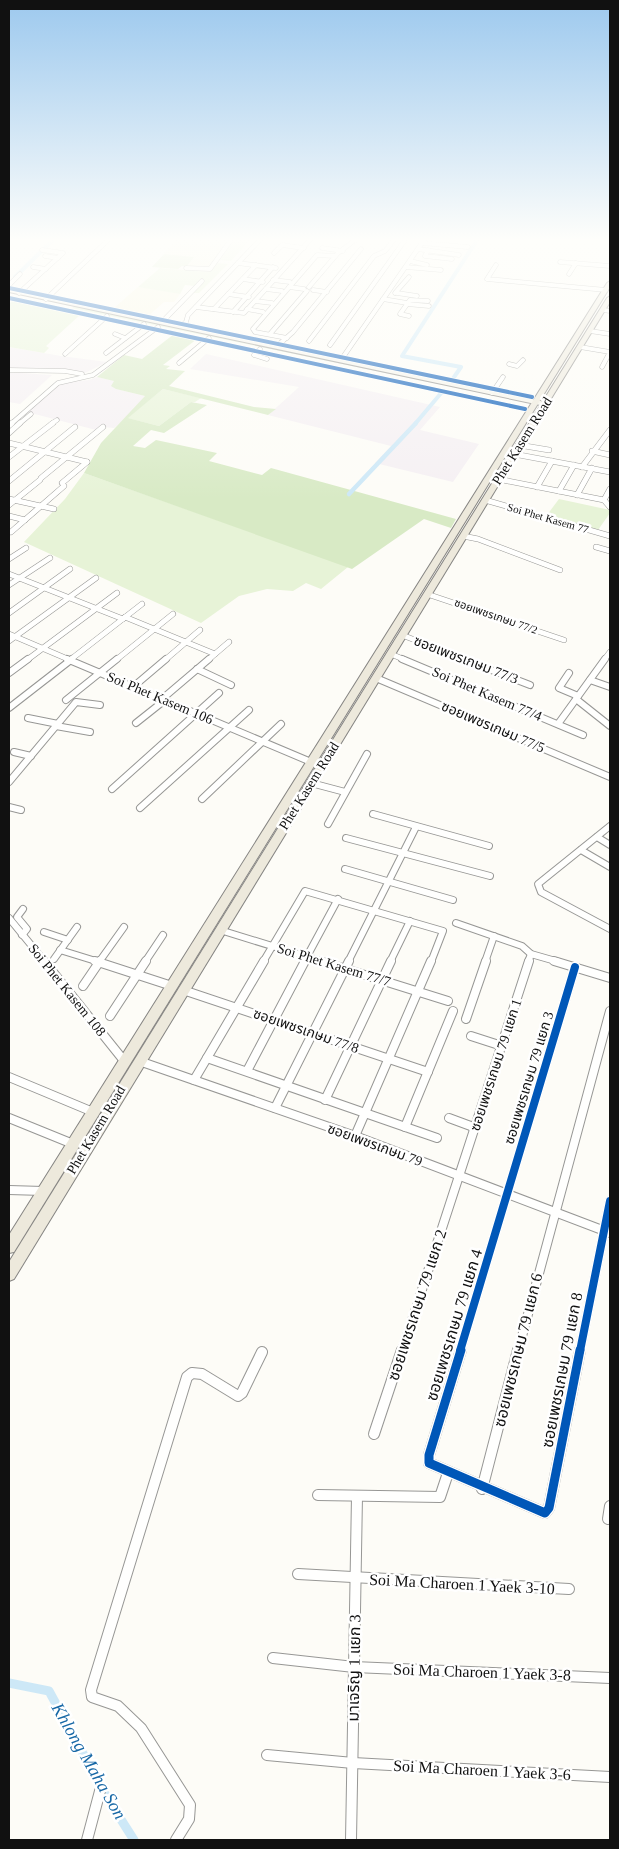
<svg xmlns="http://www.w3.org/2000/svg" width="619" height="1849" viewBox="0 0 619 1849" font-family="'Times New Roman','Noto Sans Thai',serif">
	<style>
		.industrial { fill: #f5f0f3 }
		.farmland { fill: #f9f7e4 }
		.green { fill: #e7f3d7 }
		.forest { fill: #d8eac5 }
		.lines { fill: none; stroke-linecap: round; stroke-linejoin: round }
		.canal-far2 { stroke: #cde8f7; stroke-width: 4 }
		.canal-far1 { stroke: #cde8f7; stroke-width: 4.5 }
		.canal { stroke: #cde8f7; stroke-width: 9 }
		.street-far4-casing { stroke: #979795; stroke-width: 5 }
		.street-far3-casing { stroke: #979795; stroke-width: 6 }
		.street-far2-casing { stroke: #979795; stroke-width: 8 }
		.street-far1-casing { stroke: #979795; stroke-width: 10 }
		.street-casing { stroke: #979795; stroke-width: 12 }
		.secondary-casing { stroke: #8e8d8b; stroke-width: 2 }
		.primary-casing { stroke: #858482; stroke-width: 2 }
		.street-far4 { stroke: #fffffe; stroke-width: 4 }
		.street-far3 { stroke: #fffffe; stroke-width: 5 }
		.street-far2 { stroke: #fffffe; stroke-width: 6 }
		.street-far1 { stroke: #fffffe; stroke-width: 8 }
		.street { stroke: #fffffe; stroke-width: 10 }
		.secondary { fill: #f6f4eb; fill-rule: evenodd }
		.primary { fill: #ede9dc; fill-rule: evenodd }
		.cycleway-far2-casing { stroke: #fff; stroke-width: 5.5 }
		.cycleway-far1-casing { stroke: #fff; stroke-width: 11 }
		.cycleway-casing { stroke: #fff; stroke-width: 12 }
		.cycleway-far2 { stroke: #0057b8; stroke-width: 4 }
		.cycleway-far1 { stroke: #0057b8; stroke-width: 8 }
		.cycleway { stroke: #0057b8; stroke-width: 9 }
		.labels { text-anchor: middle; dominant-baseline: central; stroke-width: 5; stroke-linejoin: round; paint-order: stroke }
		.far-street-label { font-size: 11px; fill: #111; stroke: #fff }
		.street-label { font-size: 14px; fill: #111; stroke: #fff }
		.near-street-label { font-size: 16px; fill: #111; stroke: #fff }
		.near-water-label { font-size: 18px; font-style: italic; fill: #1768a6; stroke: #fff }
	</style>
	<rect width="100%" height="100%" fill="#fdfcf7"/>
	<g class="industrial">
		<polygon points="9,347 61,356 107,362 81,375 46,369 9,368"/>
		<polygon points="206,354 440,407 420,430 479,444 453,482 375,463 391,446 268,415 299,387 190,369"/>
		<polygon points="9,373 21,373 52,375 20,404 9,402"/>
		<polygon points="97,377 115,381 116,389 145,396 127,418 114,428 103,427 96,430 27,412 40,399 61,383 89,380"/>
	</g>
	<g class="farmland">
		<polygon points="170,240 234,240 210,272 189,270 191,267 186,267 193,257 164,254 176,241"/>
		<polygon points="138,287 152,289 180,294 174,302 164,302 148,316 114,308"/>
	</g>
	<g class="green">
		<polygon points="234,240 250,240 231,261 220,260"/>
		<polygon points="217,263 228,264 199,293 193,293 195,286 185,285 180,294 138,287 160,268 209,272"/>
		<polygon points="13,300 81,314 46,346 49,348 44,353 9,347 9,304"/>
		<polygon points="75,306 462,388 463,389 72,308"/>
		<polygon points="163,389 201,398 195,402 191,402 159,426 127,418"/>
		<polygon points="84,473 347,566 348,567 321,589 306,583 293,591 267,589 239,596 201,623 24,542 65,499"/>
		<polygon points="559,499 610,510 610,513 598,530 547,515"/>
	</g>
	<g class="forest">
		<polygon points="164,254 194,257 186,267 182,266 178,269 152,267"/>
		<polygon points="174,334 197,339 163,365 170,366 166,369 185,371 169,386 254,407 276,409 268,415 163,389 128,418 159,426 191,402 207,405 164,433 151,430 133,446 145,448 156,440 217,453 209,461 262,475 271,468 456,519 451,528 424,519 352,569 84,473 101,443 145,396 116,389 111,386 114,381 97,377 124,355 142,359"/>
	</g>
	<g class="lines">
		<g class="canal-far2">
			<polyline points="15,277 53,240"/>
			<polyline points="452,380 461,367 402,356 477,240"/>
			<polyline points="415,424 442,392"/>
		</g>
		<polyline class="canal-far1" points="349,494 416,423"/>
		<polyline class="canal" points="9,1683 49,1691 106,1796 134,1840"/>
		<g class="street-far4-casing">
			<g id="street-far4">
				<polyline points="422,243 468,247"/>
				<polyline points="322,248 343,251"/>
				<polyline points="418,249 459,255"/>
				<polyline points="428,250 425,256 452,259"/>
				<polyline points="274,253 282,245 304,248"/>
				<polyline points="45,256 58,258"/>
				<polyline points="410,261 427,265"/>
				<polyline points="560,262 610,266"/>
				<polyline points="238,263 276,268"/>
				<polyline points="496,265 487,279 606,290"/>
				<polyline points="33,267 46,269"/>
				<polyline points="406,267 441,270"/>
				<polyline points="186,268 210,269 231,240"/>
				<polyline points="569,274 576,263"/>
				<polyline points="243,279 263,282"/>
				<polyline points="273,280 290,282"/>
				<polyline points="9,285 20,274"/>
				<polyline points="289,287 304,289"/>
				<polyline points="309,287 338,253 355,240"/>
				<polyline points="266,289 282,291"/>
				<polyline points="313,290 327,292"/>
				<polyline points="19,293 63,253 42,250"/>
				<polyline points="395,293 409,277"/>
				<polyline points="397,293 417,296"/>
				<polyline points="228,294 249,297"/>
				<polyline points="46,299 108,240"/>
				<polyline points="383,299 407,303"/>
				<polyline points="255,301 272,303"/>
				<polyline points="407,304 429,306"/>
				<polyline points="196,307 244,313 310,240"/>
				<polyline points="214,309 256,265"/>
				<polyline points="247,309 263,312"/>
				<polyline points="603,310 610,311"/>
				<polyline points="233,312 273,267"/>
				<polyline points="409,316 400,314 410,300 428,301"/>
				<polyline points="162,322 202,281"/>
				<polyline points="181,326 186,322 188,315 260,240"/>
				<polyline points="590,331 610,334"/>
				<polyline points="115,334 125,338"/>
				<polyline points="270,334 307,291"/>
				<polyline points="287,338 255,332 253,329 317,255 335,256"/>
				<polyline points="309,341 374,256 385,251 394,240"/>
				<polyline points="330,345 405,240"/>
				<polyline points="277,346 293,332 361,249"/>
				<polyline points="580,347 610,352 602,367"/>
				<polyline points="260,349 254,355 267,359"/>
				<polyline points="106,353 144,324"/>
				<polyline points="65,354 107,316"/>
				<polyline points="341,360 424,240"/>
				<polyline points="179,363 209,338"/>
				<polyline points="509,364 517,366 523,360"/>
				<polyline points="9,370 65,371 82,374"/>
				<polyline points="492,393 503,377"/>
				<polyline points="11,424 58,383 93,375 158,327"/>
				<polyline points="19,424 31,414"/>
				<polyline points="51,424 57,420"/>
			</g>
		</g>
		<g class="street-far3-casing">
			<g id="street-far3">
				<polyline points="10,425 12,423"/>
				<polyline points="9,433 20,423"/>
				<polyline points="9,443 87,462"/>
				<polyline points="519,445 549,450"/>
				<polyline points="592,451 610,455"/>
				<polyline points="514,454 610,472"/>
				<polyline points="9,457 53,423"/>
				<polyline points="582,467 610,430"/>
				<polyline points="41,478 103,427"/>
				<polyline points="498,479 604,500"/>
				<polyline points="9,481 75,427"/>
				<polyline points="62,483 87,462"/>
				<polyline points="537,487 552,461"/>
				<polyline points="559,491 574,465"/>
				<polyline points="577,495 592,468"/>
				<polyline points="9,499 54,509"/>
				<polyline points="485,500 610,536"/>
				<polyline points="604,500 610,489"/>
				<polyline points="604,500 610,507"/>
				<polyline points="9,505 40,480"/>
				<polyline points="9,516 25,520"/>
				<polyline points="11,532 64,486"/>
				<polyline points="463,536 478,539 560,570"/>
				<polyline points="596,547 610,551"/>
				<polyline points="9,559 26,548"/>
				<polyline points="9,574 123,619"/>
				<polyline points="9,585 50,558"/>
				<polyline points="427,594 564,640"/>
				<polyline points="9,613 70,569"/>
				<polyline points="125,617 215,654"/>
				<polyline points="9,634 70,660"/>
				<polyline points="402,635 466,660"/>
				<polyline points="9,641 96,578"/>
				<polyline points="391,654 405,660"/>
				<polyline points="27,660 117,593"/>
				<polyline points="70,660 142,604"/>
				<polyline points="116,660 173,614"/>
				<polyline points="165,660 200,630"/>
				<polyline points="208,660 229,642"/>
				<polyline points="604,660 610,652"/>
			</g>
		</g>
		<g class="street-far2-casing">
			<g id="street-far2">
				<polyline points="67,659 311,762"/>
				<polyline points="402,659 583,735"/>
				<polyline points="463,659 530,685"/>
				<polyline points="197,669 231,685"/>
				<polyline points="9,673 28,659"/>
				<polyline points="569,673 559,688 578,696"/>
				<polyline points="376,678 610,777"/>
				<polyline points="590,680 610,687"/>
				<polyline points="133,687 166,659"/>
				<polyline points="162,699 209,659"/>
				<polyline points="576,699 610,726"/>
				<polyline points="66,700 117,659"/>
				<polyline points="9,708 72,659"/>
				<polyline points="28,718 58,724"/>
				<polyline points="136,723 165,700"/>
				<polyline points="558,724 605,659"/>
				<polyline points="56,726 90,732"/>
				<polyline points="14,752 31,756"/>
				<polyline points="9,782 76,702 100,705"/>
				<polyline points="311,783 345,792"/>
				<polyline points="112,789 219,693"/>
				<polyline points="202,799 281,724"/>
				<polyline points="9,807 21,810"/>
				<polyline points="140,808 249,710"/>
				<polyline points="373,814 489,846"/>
				<polyline points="328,824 367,754"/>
				<polyline points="610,826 538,884 541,892 610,929"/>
				<polyline points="597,837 610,845"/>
				<polyline points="346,838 490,876"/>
				<polyline points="581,850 610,867"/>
				<polyline points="345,869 453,900"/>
				<polyline points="9,918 45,962"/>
				<polyline points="456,923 522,946 531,954 559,962"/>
				<polyline points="220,930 324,962"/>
				<polyline points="44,932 68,940"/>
				<polyline points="22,935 27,929 17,917 23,909"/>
				<polyline points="60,950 99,962"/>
				<polyline points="54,959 77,927"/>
				<polyline points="99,962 124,927"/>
				<polyline points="145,962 163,935"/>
				<polyline points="263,962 305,891 443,931 431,962"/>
				<polyline points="304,962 338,899"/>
				<polyline points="348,962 416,827"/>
				<polyline points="390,962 410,921"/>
				<polyline points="485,962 494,936"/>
				<polyline points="528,962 531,954"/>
			</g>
		</g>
		<g class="street-far1-casing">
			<g id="street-far1">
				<polyline points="44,961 125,1062"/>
				<polyline points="95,961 172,986"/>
				<polyline points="264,961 207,1058 365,1113"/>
				<polyline points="320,961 448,1001"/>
				<polyline points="554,961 610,978"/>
				<polyline points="83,986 100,961"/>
				<polyline points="183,990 428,1072"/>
				<polyline points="110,1016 146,961"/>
				<polyline points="466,1019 486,961"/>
				<polyline points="471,1036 502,1046"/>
				<polyline points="139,1061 355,1136 610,1233"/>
				<polyline points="247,1071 305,961"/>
				<polyline points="9,1077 93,1112"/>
				<polyline points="194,1080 207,1058"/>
				<polyline points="325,1100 391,961"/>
				<polyline points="275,1108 349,961"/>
				<polyline points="365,1113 437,1138"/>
				<polyline points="365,1113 431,961"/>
				<polyline points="9,1118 73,1144"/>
				<polyline points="449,1118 476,1128"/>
				<polyline points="405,1127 453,1011"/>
				<polyline points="355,1136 365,1113"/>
				<polyline points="9,1190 43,1191"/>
				<polyline points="402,1351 529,961"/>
				<polyline points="460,1351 575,967"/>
				<polyline points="518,1351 610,1011"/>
				<polyline points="580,1351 610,1201"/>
			</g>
		</g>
		<g class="street-casing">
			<g id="street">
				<polyline points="461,1350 429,1455 429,1463 545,1513 549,1508 580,1350"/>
				<polyline points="374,1434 402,1350"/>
				<polyline points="482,1489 518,1350"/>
				<polyline points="318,1495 440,1497 448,1473"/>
				<polyline points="608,1519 610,1506"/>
				<polyline points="298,1574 569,1589"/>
				<polyline points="273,1658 354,1667 610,1678"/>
				<polyline points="267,1755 353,1763 610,1777"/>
				<polyline points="87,1840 100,1791"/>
				<polyline points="176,1840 189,1819 190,1805 141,1728 118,1706 92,1697 91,1690 187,1377 192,1373 202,1374 238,1396 242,1393 262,1352"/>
				<polyline points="351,1840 357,1496"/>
			</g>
		</g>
		<g class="secondary-casing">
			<polygon id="secondary" points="9,288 545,402 548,404 545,406 9,292"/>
		</g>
		<g class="primary-casing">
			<g id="primary">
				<polygon points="610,281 610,287 14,1252 9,1253 9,1235 607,283"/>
				<polygon points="610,296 610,302 14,1279 9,1281 9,1262 607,298"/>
			</g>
		</g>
		<use href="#street-far4" class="street-far4"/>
		<use href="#street-far3" class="street-far3"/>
		<use href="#street-far2" class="street-far2"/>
		<use href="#street-far1" class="street-far1"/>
		<use href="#street" class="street"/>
		<use href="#secondary" class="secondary"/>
		<use href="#primary" class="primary"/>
		<g class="cycleway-far2-casing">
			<g id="cycleway-far2">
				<polyline points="9,288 532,397"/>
				<polyline points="9,298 525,409"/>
			</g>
		</g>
		<g class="cycleway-far1-casing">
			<g id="cycleway-far1">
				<polyline points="460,1351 575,967"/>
				<polyline points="580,1351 610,1201"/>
			</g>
		</g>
		<g class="cycleway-casing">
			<polyline id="cycleway" points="461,1350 429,1455 429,1463 545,1513 549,1508 580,1350"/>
		</g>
		<use href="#cycleway-far2" class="cycleway-far2"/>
		<use href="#cycleway-far1" class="cycleway-far1"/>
		<use href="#cycleway" class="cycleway"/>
	</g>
	<linearGradient id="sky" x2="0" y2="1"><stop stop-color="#9dc9ee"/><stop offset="0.48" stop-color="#fefefb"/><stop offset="1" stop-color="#fefefb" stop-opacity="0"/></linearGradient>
	<rect width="619" height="499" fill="url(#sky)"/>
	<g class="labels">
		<g class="far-street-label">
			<text transform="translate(548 518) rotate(16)">Soi Phet Kasem 77</text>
			<text transform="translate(496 616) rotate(19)">ซอยเพชรเกษม 77/2</text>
		</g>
		<g class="street-label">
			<text transform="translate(522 441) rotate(-58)">Phet Kasem Road</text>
			<text transform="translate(466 660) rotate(21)">ซอยเพชรเกษม 77/3</text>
			<text transform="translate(487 694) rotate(23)">Soi Phet Kasem 77/4</text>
			<text transform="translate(160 698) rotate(23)">Soi Phet Kasem 106</text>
			<text transform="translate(493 727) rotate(23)">ซอยเพชรเกษม 77/5</text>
			<text transform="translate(309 786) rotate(-58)">Phet Kasem Road</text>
			<text transform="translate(334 965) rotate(17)">Soi Phet Kasem 77/7</text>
			<text transform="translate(67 990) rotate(51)">Soi Phet Kasem 108</text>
			<text transform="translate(306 1031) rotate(19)">ซอยเพชรเกษม 77/8</text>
			<text transform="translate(496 1065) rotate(-72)">ซอยเพชรเกษม 79 แยก 1</text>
			<text transform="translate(529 1078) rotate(-73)">ซอยเพชรเกษม 79 แยก 3</text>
			<text transform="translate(96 1130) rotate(-59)">Phet Kasem Road</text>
			<text transform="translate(375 1145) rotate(20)">ซอยเพชรเกษม 79</text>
		</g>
		<g class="near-street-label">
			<text transform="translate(417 1305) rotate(-72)">ซอยเพชรเกษม 79 แยก 2</text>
			<text transform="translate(454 1325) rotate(-73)">ซอยเพชรเกษม 79 แยก 4</text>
			<text transform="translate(518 1350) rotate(-76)">ซอยเพชรเกษม 79 แยก 6</text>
			<text transform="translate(562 1370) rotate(-79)">ซอยเพชรเกษม 79 แยก 8</text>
			<text transform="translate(462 1584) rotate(3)">Soi Ma Charoen 1 Yaek 3-10</text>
			<text transform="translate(354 1668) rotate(-89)">มาเจริญ 1 แยก 3</text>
			<text transform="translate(482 1672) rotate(2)">Soi Ma Charoen 1 Yaek 3-8</text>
			<text transform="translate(482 1770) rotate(3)">Soi Ma Charoen 1 Yaek 3-6</text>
		</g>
		<g class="near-water-label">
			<text transform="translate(89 1761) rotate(60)">Khlong Maha Son</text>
		</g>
	</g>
	<rect width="619" height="1849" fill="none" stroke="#111111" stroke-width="20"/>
</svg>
